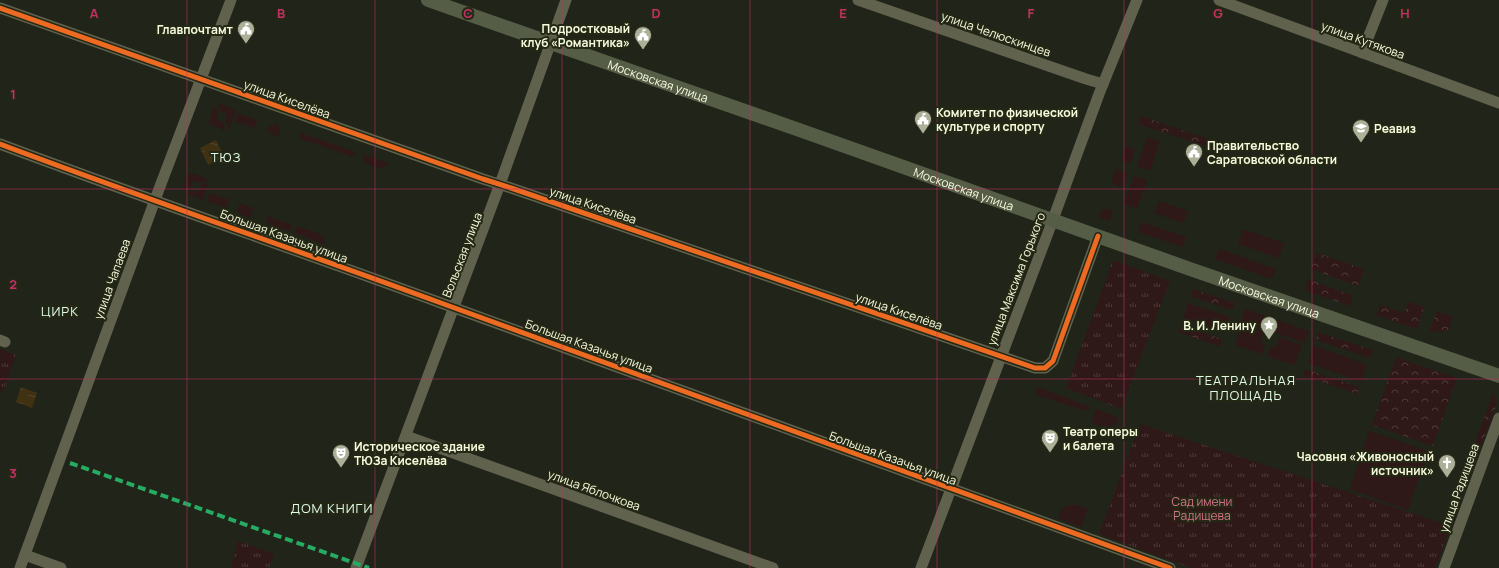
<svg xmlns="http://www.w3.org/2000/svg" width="1499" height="568" viewBox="0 0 1499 568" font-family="Manrope,sans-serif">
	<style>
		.green { fill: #2f1918 }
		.forest { fill: url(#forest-crowns) }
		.park { fill: url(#park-tufts) }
		.water { fill: url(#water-ripples) }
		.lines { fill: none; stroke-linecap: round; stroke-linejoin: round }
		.minor { stroke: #61624e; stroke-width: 11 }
		.major { stroke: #555d47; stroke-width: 14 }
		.quiet { stroke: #26ab63; stroke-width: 4; stroke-dasharray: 8 4; stroke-linecap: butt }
		.cycleway-casing { stroke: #242814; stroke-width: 8 }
		.cycleway { stroke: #ed6a23; stroke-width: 5 }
		.grid { fill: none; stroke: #c72f68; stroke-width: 1; stroke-opacity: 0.55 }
		.labels { text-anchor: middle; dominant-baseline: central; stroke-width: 4; stroke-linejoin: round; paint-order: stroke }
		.poi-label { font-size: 12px; font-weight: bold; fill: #f7fbde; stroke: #242814; text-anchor: start }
		.street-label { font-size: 12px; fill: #f7fbde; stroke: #242814 }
		.park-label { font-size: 12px; fill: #d37288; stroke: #242814 }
		.neighbourhood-label { font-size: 13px; letter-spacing: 1px; fill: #e0fbeb; stroke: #242814 }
		.grid-label { font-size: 13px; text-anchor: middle; font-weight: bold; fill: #c72f68; stroke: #242814; stroke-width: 4; stroke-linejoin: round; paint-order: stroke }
	</style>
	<defs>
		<pattern id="forest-crowns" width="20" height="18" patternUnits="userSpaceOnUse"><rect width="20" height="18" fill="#2f1918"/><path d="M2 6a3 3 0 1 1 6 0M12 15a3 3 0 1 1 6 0" fill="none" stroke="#4e3b39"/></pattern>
		<pattern id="park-tufts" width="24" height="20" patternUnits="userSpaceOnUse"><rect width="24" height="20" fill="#2f1918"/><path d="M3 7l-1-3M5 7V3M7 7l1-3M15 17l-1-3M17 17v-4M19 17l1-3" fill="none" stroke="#4e3b39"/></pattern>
		<pattern id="water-ripples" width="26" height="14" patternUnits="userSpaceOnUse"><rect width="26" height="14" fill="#403113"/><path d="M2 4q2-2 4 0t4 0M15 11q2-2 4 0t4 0" fill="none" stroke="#53462a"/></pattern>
	</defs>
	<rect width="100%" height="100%" fill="#212418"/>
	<g class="green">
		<polygon points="220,104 234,109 235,112 229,129 225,120 227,114 221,112 218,105"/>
		<polygon points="215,106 218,113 216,120 223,122 226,131 210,124 209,121 214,107"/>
		<polygon points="238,113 257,120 254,128 235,121"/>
		<polygon points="277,124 280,131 279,137 267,132 266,129 268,127"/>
		<polygon points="300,133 356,152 353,157 299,138"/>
		<polygon points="1147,137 1160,141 1150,171 1137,166"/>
		<polygon points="1126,146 1135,149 1130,163 1121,160"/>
		<polygon points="363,154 388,163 383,168 366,164 363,160"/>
		<polygon points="1116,169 1127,173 1122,187 1111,183"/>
		<polygon points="193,173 208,180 201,183 193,181 190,188 184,191 183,191 189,174"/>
		<polygon points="1134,176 1147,180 1137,209 1124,204"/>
		<polygon points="208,182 203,200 186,193 192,190 199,192 202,185"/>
		<polygon points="210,193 229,200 226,208 207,201"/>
		<polygon points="1159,201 1188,211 1183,223 1154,213"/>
		<polygon points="240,203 253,208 251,216 249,218 237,212"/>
		<polygon points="1103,208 1113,211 1110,221 1099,217"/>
		<polygon points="267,216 292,225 290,231 268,224 266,219"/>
		<polygon points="1141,222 1186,237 1183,247 1138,232"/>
		<polygon points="297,226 322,235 325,241 324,244 295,233"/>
		<polygon points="1243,229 1284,243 1279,258 1238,244"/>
		<polygon points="1219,249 1276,269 1272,279 1215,259"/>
		<polygon points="1188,303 1230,317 1225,332 1183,318"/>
		<polygon points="1245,309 1309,331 1305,343 1241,321"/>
		<polygon points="1242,324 1264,332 1260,342 1265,344 1262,354 1235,345"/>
		<polygon points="1279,337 1302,345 1294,365 1267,356 1271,346 1276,347"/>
		<polygon points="1315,346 1367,365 1361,382 1308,362"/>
		<polygon points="1038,387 1090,407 1085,411 1034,394"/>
		<path d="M1096,409L1119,418C1113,432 1102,426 1091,422Z"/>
		<polygon points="1369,431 1428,451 1408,510 1350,489"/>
		<polygon points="1069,505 1077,505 1088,509 1081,527 1057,518 1063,508"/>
	</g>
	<g class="forest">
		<polygon points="1141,116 1220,143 1217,150 1138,124"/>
		<polygon points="1317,253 1364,269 1358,286 1311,269"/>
		<polygon points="1308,279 1353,296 1350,306 1304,290"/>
		<polygon points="1193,289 1235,303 1232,310 1190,296"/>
		<polygon points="1408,302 1424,307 1417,329 1376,315 1380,305 1404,313"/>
		<polygon points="1437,311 1453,317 1448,331 1429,332"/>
		<polygon points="1181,325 1222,339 1220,347 1178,332"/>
		<polygon points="1318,332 1373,350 1370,358 1316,340"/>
		<polygon points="1396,357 1457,378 1433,446 1372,425"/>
		<polygon points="1305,369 1359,387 1357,394 1303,376"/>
		<polygon points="1493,393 1497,404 1474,467 1467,464"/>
	</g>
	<g class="park">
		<polygon points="1113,260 1170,281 1121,409 1066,388"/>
		<polygon points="0,349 16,355 3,392 0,391"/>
		<polygon points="1140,424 1445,524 1448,527 1448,533 1435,568 1191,568 1099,534"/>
		<polygon points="238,541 274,554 269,568 231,568"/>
	</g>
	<g class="water">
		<polygon points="216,140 224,157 208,165 200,148"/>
		<polygon points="21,387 37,393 32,408 16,402"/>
	</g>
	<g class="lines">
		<g class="minor">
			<polyline points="858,0 1086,79 1103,84"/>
			<polyline points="1219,0 1499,103"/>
			<polyline points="0,8 483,179 511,188 1035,368 1045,368 1053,361 1098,236"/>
			<polyline points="1362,53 1383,0"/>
			<path d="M0,144C146,199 294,249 441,303C684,392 927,480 1170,568"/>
			<polyline points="0,340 5,342"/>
			<polyline points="406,436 773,568"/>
			<polyline points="25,555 61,568"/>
			<polyline points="20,568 159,189 231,0"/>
			<polyline points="356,568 500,184 566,0"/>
			<polyline points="921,568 1048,233 1099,94 1137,0"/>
			<polyline points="1444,568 1499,418"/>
		</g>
		<path class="major" id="s1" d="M428,0L805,132L1190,269L1499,376"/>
		<polyline class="quiet" points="70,463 369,568"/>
		<g class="cycleway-casing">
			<g id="cycleway">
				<polyline points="0,8 483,179 511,188 1035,368 1045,368 1053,361 1098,236"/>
				<path d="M0,144C146,199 294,249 441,303C684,392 927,480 1170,568"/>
			</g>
		</g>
		<use href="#cycleway" class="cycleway"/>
	</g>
	<path class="grid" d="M187,0V568M375,0V568M562,0V568M750,0V568M937,0V568M1124,0V568M1312,0V568M0,189H1499M0,379H1499"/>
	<defs>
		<g id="civic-pin" transform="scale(0.9)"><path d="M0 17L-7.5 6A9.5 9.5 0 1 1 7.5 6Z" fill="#acb099" stroke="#242814"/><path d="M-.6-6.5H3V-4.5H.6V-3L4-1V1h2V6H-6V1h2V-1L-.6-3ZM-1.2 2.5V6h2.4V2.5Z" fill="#fff"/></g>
		<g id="university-pin" transform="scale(0.9)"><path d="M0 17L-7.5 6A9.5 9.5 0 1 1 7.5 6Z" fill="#acb099" stroke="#242814"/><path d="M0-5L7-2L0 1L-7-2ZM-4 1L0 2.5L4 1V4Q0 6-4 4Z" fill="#fff"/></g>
		<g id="sight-pin" transform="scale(0.9)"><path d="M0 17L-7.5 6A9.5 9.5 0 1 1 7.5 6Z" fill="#acb099" stroke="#242814"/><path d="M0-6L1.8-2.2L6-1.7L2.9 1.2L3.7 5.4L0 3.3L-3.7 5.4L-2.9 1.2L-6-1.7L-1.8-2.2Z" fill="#fff"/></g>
		<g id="theatre-pin" transform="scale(0.9)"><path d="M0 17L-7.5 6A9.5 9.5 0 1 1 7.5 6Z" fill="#acb099" stroke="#242814"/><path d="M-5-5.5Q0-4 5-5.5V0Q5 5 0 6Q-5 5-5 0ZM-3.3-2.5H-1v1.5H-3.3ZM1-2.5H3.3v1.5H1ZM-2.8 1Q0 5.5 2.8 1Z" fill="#fff"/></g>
		<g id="church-pin" transform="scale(0.9)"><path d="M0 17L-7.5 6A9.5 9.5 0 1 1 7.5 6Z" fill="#acb099" stroke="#242814"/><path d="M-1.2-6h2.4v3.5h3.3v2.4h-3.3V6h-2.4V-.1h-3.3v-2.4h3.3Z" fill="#fff"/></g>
	</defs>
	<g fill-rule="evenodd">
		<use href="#civic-pin" x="246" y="29"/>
		<use href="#civic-pin" x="643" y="35"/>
		<use href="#civic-pin" x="923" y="119"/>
		<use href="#university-pin" x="1361" y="128"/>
		<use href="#civic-pin" x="1194" y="152"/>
		<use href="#sight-pin" x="1269" y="325"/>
		<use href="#theatre-pin" x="1050" y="438"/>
		<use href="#theatre-pin" x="341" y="453"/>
		<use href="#church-pin" x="1447" y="463"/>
	</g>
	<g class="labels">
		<g class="poi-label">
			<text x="630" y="28" text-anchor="end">Подростковый<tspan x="630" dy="14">клуб «Романтика»</tspan></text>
			<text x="233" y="29" text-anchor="end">Главпочтамт</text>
			<text x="936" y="112">Комитет по физической<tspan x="936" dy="14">культуре и спорту</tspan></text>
			<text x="1374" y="128">Реавиз</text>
			<text x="1207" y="145">Правительство<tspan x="1207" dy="14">Саратовской области</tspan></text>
			<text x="1256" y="325" text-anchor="end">В. И. Ленину</text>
			<text x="1063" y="431">Театр оперы<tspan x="1063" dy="14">и балета</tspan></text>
			<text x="354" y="446">Историческое здание<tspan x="354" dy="14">ТЮЗа Киселёва</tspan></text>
			<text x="1434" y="456" text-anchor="end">Часовня «Живоносный<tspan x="1434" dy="14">источник»</tspan></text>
		</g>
		<g class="street-label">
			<text transform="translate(996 34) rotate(19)">улица Челюскинцев</text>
			<text transform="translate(1363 40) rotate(20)">улица Кутякова</text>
			<text stroke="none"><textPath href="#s1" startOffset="244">Московская улица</textPath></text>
			<text transform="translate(287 99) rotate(20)">улица Киселёва</text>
			<text stroke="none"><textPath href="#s1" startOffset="568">Московская улица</textPath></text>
			<text transform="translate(593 205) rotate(19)">улица Киселёва</text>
			<text transform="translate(284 236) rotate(20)">Большая Казачья улица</text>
			<text transform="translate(462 255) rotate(-69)">Вольская улица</text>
			<text transform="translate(112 279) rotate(-70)">улица Чапаева</text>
			<text transform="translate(1016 279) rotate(-69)">улица Максима Горького</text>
			<text stroke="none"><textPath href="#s1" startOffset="892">Московская улица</textPath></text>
			<text transform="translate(899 311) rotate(19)">улица Киселёва</text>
			<text transform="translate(589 346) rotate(20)">Большая Казачья улица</text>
			<text transform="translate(893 458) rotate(20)">Большая Казачья улица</text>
			<text transform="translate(1459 488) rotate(-70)">улица Радищева</text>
			<text transform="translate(594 490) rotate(20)">улица Яблочкова</text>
		</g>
		<g class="park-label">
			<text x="1202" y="501">Сад имени<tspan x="1202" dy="14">Радищева</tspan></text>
		</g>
		<g class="neighbourhood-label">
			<text x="226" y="157">ТЮЗ</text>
			<text x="60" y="311">ЦИРК</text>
			<text x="1246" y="380">ТЕАТРАЛЬНАЯ<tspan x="1246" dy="15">ПЛОЩАДЬ</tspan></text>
			<text x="332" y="508">ДОМ КНИГИ</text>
		</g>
	</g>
	<g class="grid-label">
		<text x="94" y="18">A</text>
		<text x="281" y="18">B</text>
		<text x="468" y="18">C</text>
		<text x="656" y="18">D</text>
		<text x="843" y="18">E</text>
		<text x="1031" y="18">F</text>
		<text x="1218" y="18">G</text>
		<text x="1405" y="18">H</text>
		<text x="13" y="99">1</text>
		<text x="13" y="289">2</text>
		<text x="13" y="478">3</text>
	</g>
</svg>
